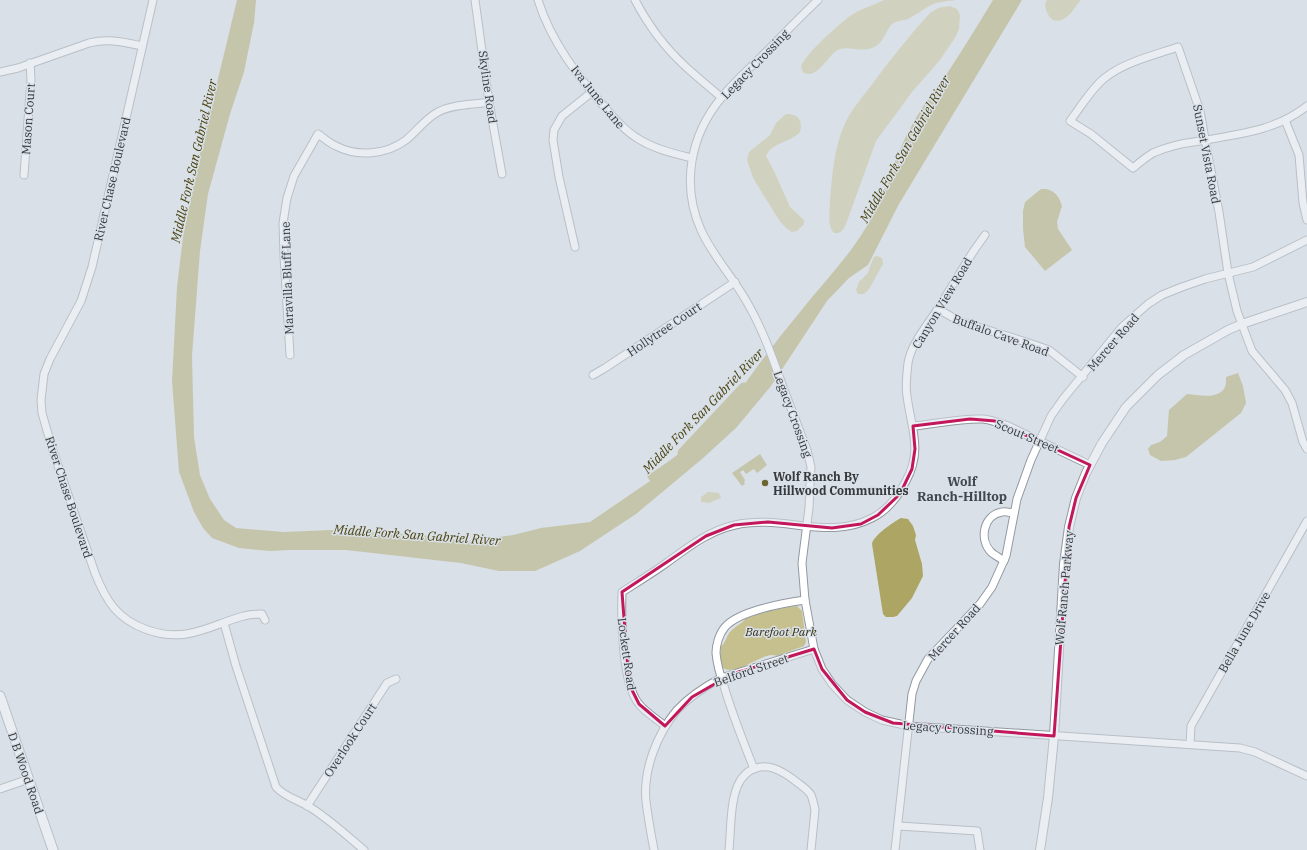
<svg xmlns="http://www.w3.org/2000/svg" width="1307" height="850" viewBox="0 0 1307 850" font-family="'IBM Plex Serif',serif">
	<style>
		.green { fill: #c6c08e }
		.water { fill: #ada563 }
		.lines { fill: none; stroke-linecap: round; stroke-linejoin: round }
		.river { stroke: #ada563; stroke-width: 11 }
		.minor-casing { stroke: #9198a0; stroke-width: 9 }
		.tertiary-casing { stroke: #9198a0; stroke-width: 10 }
		.secondary-casing { stroke: #9198a0; stroke-width: 11 }
		.minor { stroke: #fff; stroke-width: 7 }
		.tertiary { stroke: #fff; stroke-width: 8 }
		.secondary { stroke: #fff; stroke-width: 9 }
		.marked { fill: none; stroke: #c2185b; stroke-width: 3; stroke-linejoin: round }
		.poi-dot { fill: #6c6531; stroke: #d9e0e8; stroke-width: 1.5 }
		.labels { text-anchor: middle; dominant-baseline: central; stroke-width: 3; stroke-linejoin: round; paint-order: stroke }
		.street-label { font-size: 12px; fill: #36393c; stroke: #d9e0e8 }
		.poi-label { font-size: 12px; font-weight: bold; fill: #36393c; stroke: #d9e0e8; text-anchor: start }
		.park-label { font-size: 12px; font-style: italic; fill: #353113; stroke: #d9e0e8 }
		.water-label { font-size: 13px; font-style: italic; fill: #4a430f; stroke: #d9e0e8 }
		.neighbourhood-label { font-size: 13px; font-weight: bold; fill: #41474d; stroke: #d9e0e8 }
	</style>
	<rect width="100%" height="100%" fill="#d9e0e8"/>
	<g class="green">
		<path d="M884,0H956C947,1 937,2 929,6C922,10 916,15 908,19C903,21 896,20 891,25C884,34 884,43 872,48C860,53 847,44 836,51C827,58 815,81 803,72L801,67C803,56 842,21 853,14C863,8 874,5 884,0Z"/>
		<path d="M1047,0H1081C1077,4 1075,8 1071,13C1064,21 1052,26 1047,12C1045,7 1044,5 1047,0Z"/>
		<path d="M950,6L957,9L960,15L959,29L956,36L940,60L912,92L876,141L846,224C843,230 841,234 834,233C827,226 830,209 830,200C832,176 834,150 843,128C849,113 860,100 870,87C889,61 909,36 930,13L938,8Z"/>
		<path d="M786,114C798,113 803,121 800,132C791,142 771,143 766,156L774,171L790,207L804,220V224L797,231L792,232L786,228L779,220L753,178L747,160L749,152L770,135L776,123Z"/>
		<polygon points="877,256 882,258 883,264 869,289 864,294 858,294 856,290 859,282 868,273 870,266 874,257"/>
		<polygon points="708,492 719,493 721,498 709,503 701,502 701,497"/>
		<path d="M797,606L802,611L806,642L804,646L777,656C763,650 738,677 723,668L720,660L721,646C726,643 726,636 730,632C735,626 742,624 746,618C763,613 779,607 797,606Z"/>
	</g>
	<g class="water">
		<path d="M237,0H256L254,23L244,72L230,114L208,194L200,251L192,356L194,437L200,475L210,499L224,520L236,528L283,532L332,530L422,535L467,541L513,535L541,528L590,522L650,481L647,476C676,457 705,436 727,408C738,395 747,380 757,367C771,348 785,330 800,312C822,284 847,259 865,229C885,197 893,159 911,127C921,107 937,88 950,69C965,46 979,23 993,0H1022L899,204L868,265L849,278L827,301L771,386L736,428L702,459L636,514L580,551L535,571H499L461,563L346,550H289L270,551L239,548L212,538L203,528L194,512L179,472L172,381L177,287L183,237L208,112L217,83Z"/>
		<path d="M1041,189C1053,188 1059,195 1062,206L1057,222L1058,229L1072,250L1045,271L1025,247L1023,229V211L1025,202Z"/>
		<path d="M1238,373L1243,386L1246,403L1241,413L1186,457L1175,460L1161,461L1150,455L1148,449L1151,445L1160,442L1167,436L1169,410L1187,394C1198,395 1219,400 1225,387C1226,385 1226,380 1226,377Z"/>
		<polygon points="760,454 767,465 757,473 754,469 746,474 743,470 740,472 745,480 744,482 745,484 742,486 732,473"/>
		<path d="M901,518L908,519L913,526L916,535L915,540L922,564L923,576L912,598L897,616L893,617H886L883,614L872,544C873,536 893,522 901,518Z"/>
	</g>
	<g class="lines">
		<polyline class="river" points="683,453 744,388"/>
		<g class="minor-casing">
			<g id="minor">
				<path d="M153,0L92,267L81,301L50,359L44,374L41,400L42,413L52,448L95,573C100,586 105,597 114,608C130,627 161,638 186,634C206,631 224,621 244,616C250,614 256,614 262,614L265,620"/>
				<polyline points="475,0 489,102 502,174"/>
				<path d="M538,0C551,42 579,78 608,111C617,121 625,131 637,138C654,149 672,153 692,158"/>
				<path d="M635,0C648,25 665,48 686,67C697,77 709,87 721,97"/>
				<path d="M818,0C798,19 779,39 760,58C747,71 733,83 722,97C690,135 681,185 701,230C713,257 734,278 748,304C763,330 773,359 783,387C791,408 799,429 807,450L811,467L810,485L809,508L802,563L805,600L814,649L822,669L832,684L847,700L865,712L882,720L909,726L1240,748L1255,752L1307,776"/>
				<path d="M0,72L18,68L89,43C108,38 123,42 142,46"/>
				<path d="M1307,106C1276,131 1238,134 1200,141C1184,143 1168,146 1153,153C1146,157 1139,163 1133,168L1091,134L1070,121C1080,108 1093,86 1106,77C1125,62 1155,55 1178,47L1200,111L1207,150L1219,212L1228,273L1237,311L1252,351L1285,390L1292,403L1303,442L1307,449"/>
				<polyline points="1285,120 1299,155 1303,203 1307,220"/>
				<polyline points="24,175 31,79 30,63"/>
				<polyline points="575,247 559,177 553,140 554,130 562,116 592,92"/>
				<polyline points="938,309 959,321 1026,342 1049,350 1083,377"/>
				<path d="M290,355L284,256L283,223L287,198L294,176L318,134C324,138 329,143 336,146C357,157 386,155 406,140C417,131 425,119 438,112C453,104 473,105 489,102"/>
				<polyline points="593,375 605,368 735,282"/>
				<path d="M913,426C935,424 961,418 983,419C992,420 1000,423 1008,426L1090,465"/>
				<path d="M1004,561C1000,558 994,555 991,552C979,540 983,515 1002,512C1006,511 1011,513 1014,513"/>
				<path d="M224,623L236,666L276,787C285,797 296,799 308,806C328,818 346,835 364,850"/>
				<path d="M665,726C657,719 646,713 639,704C622,684 621,619 622,592C636,583 651,574 665,564C687,548 708,531 735,525C782,514 828,541 872,518C888,510 898,497 906,481C923,450 911,428 907,396C905,385 907,374 908,363C911,344 927,326 937,310C950,290 962,269 975,249L985,235"/>
				<polyline points="1190,744 1191,726 1307,521"/>
				<path d="M754,769C743,741 732,714 724,686C720,675 717,664 716,653C716,645 719,634 725,627C739,611 783,603 805,600"/>
				<polyline points="0,789 29,779"/>
				<polyline points="307,806 387,683 396,679"/>
				<polyline points="899,826 977,831 980,850"/>
				<path d="M654,850C651,834 648,818 646,801C643,770 657,734 677,710C689,697 706,686 721,678L814,649"/>
				<path d="M729,850C731,830 730,797 740,781C742,777 745,775 748,772C766,760 783,771 798,783C802,786 808,790 811,795C813,800 814,805 815,810L811,850"/>
				<polyline points="895,850 912,694 916,681 928,659 980,604 992,587 1006,556 1017,499 1031,460 1051,416 1063,399 1122,327 1148,304 1162,295 1182,287 1205,279 1253,267 1307,240"/>
			</g>
		</g>
		<g class="tertiary-casing">
			<polyline id="tertiary" points="1040,850 1048,798 1054,736 1064,564 1069,527 1076,498 1086,473 1102,443 1126,407 1158,375 1184,355 1228,330 1242,324 1307,302"/>
		</g>
		<g class="secondary-casing">
			<polyline id="secondary" points="0,696 53,850"/>
		</g>
		<use href="#minor" class="minor"/>
		<use href="#tertiary" class="tertiary"/>
		<use href="#secondary" class="secondary"/>
	</g>
	<path d="M0 0H1307V850H0ZM970,419L995,421L1090,465L1076,498L1069,527L1054,736L893,723L865,712L847,700L822,669L814,649L732,674L692,697L665,726L639,704L629,684L622,592L706,536L734,525L768,522L832,528L861,524L878,515L900,494L912,469L915,449L913,426Z" fill="#d9e0e8" fill-opacity=".55" fill-rule="evenodd"/>
	<path class="marked" d="M970,419L995,421L1090,465L1076,498L1069,527L1054,736L893,723L865,712L847,700L822,669L814,649L732,674L692,697L665,726L639,704L629,684L622,592L706,536L734,525L768,522L832,528L861,524L878,515L900,494L912,469L915,449L913,426Z"/>
	<circle class="poi-dot" cx="765" cy="483" r="4"/>
	<g class="labels">
		<g class="street-label">
			<text transform="translate(755 64) rotate(-46)">Legacy Crossing</text>
			<text transform="translate(488 87) rotate(82)">Skyline Road</text>
			<text transform="translate(598 97) rotate(51)">Iva June Lane</text>
			<text transform="translate(28 119) rotate(-86)">Mason Court</text>
			<text transform="translate(1207 154) rotate(79)">Sunset Vista Road</text>
			<text transform="translate(112 179) rotate(-77)">River Chase Boulevard</text>
			<text transform="translate(287 278) rotate(-92)">Maravilla Bluff Lane</text>
			<text transform="translate(942 303) rotate(-59)">Canyon View Road</text>
			<text transform="translate(664 329) rotate(-34)">Hollytree Court</text>
			<text transform="translate(1001 335) rotate(20)">Buffalo Cave Road</text>
			<text transform="translate(1113 342) rotate(-49)">Mercer Road</text>
			<text transform="translate(793 414) rotate(70)">Legacy Crossing</text>
			<text transform="translate(1027 436) rotate(23)">Scout Street</text>
			<text transform="translate(69 497) rotate(72)">River Chase Boulevard</text>
			<text transform="translate(1064 588) rotate(-85)">Wolf Ranch Parkway</text>
			<text transform="translate(954 632) rotate(-48)">Mercer Road</text>
			<text transform="translate(1244 632) rotate(-60)">Bella June Drive</text>
			<text transform="translate(627 654) rotate(82)">Lockett Road</text>
			<text transform="translate(751 670) rotate(-19)">Belford Street</text>
			<text transform="translate(948 728) rotate(4)">Legacy Crossing</text>
			<text transform="translate(350 740) rotate(-57)">Overlook Court</text>
			<text transform="translate(26 773) rotate(71)">D B Wood Road</text>
		</g>
		<g class="poi-label">
			<text x="773" y="476">Wolf Ranch By<tspan x="773" dy="14">Hillwood Communities</tspan></text>
		</g>
		<g class="park-label">
			<text x="781" y="631">Barefoot Park</text>
		</g>
		<g class="water-label">
			<text transform="translate(905 149) rotate(-60)">Middle Fork San Gabriel River</text>
			<text transform="translate(194 161) rotate(-77)">Middle Fork San Gabriel River</text>
			<text transform="translate(703 411) rotate(-46)">Middle Fork San Gabriel River</text>
			<text transform="translate(417 535) rotate(4)">Middle Fork San Gabriel River</text>
		</g>
		<g class="neighbourhood-label">
			<text x="962" y="481">Wolf<tspan x="962" dy="15">Ranch-Hilltop</tspan></text>
		</g>
	</g>
</svg>
